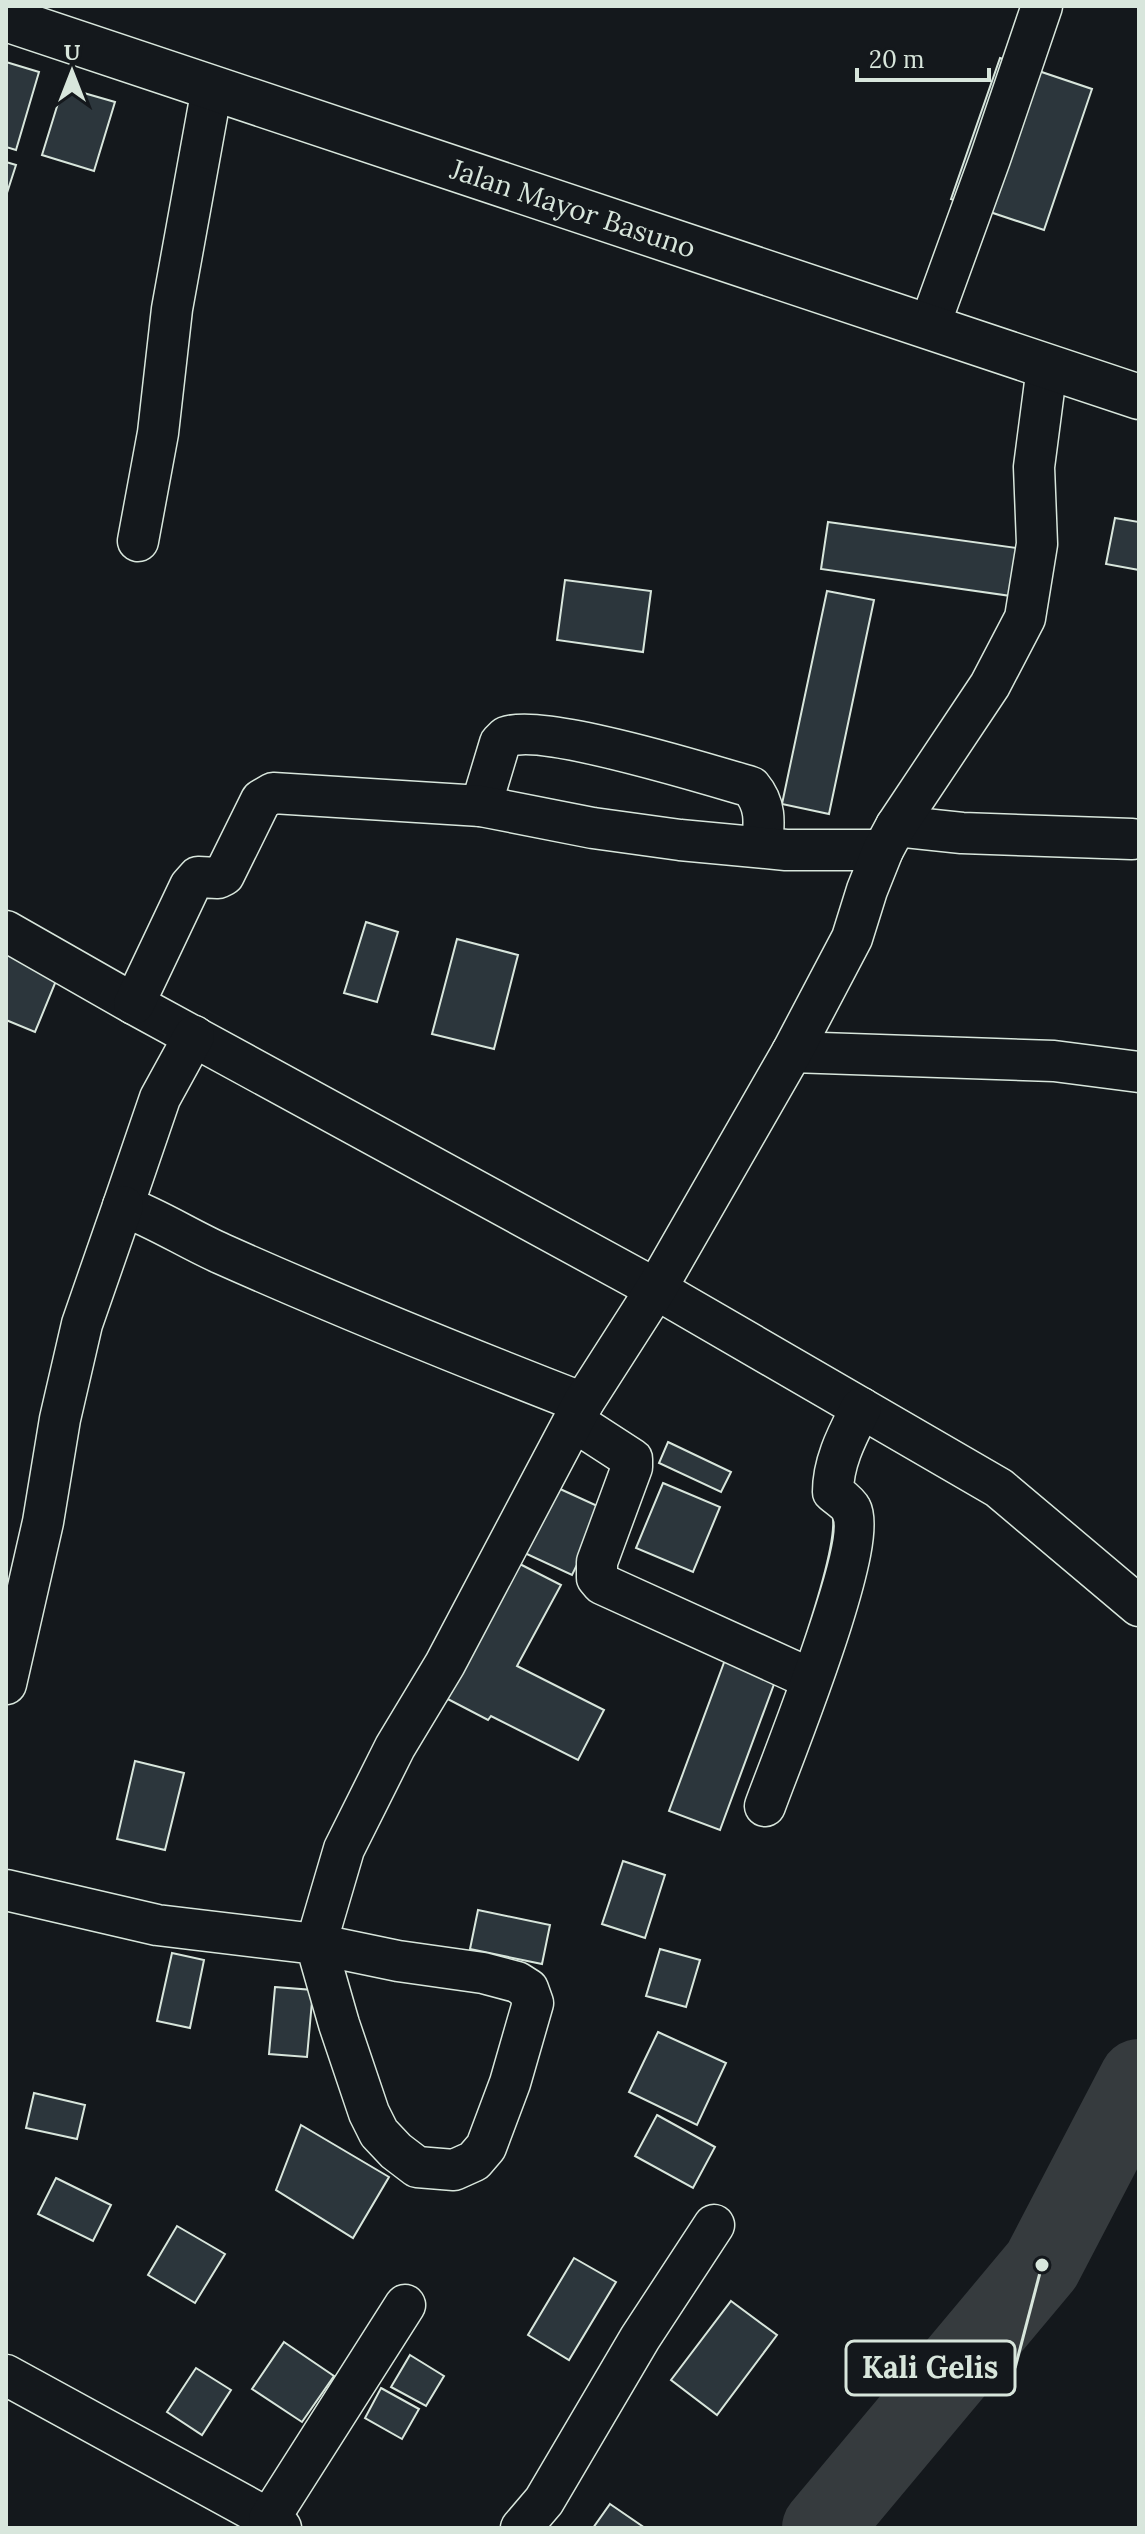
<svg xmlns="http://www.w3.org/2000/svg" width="1145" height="2534" viewBox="0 0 1145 2534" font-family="Lora,serif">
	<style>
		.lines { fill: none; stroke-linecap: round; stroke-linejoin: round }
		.river { stroke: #363b3e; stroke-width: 80 }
		.building { fill: #2c363c; stroke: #d8e6dc; stroke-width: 2 }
		.street-casing { stroke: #d8e6dc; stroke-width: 43 }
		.secondary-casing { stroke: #d8e6dc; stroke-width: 47 }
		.street { stroke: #14181c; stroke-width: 40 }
		.secondary { stroke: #14181c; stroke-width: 44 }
		.labels { text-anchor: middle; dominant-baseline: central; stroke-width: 6; stroke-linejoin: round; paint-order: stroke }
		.street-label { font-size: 28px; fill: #d8e6dc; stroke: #14181c }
		.leader { fill: none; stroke: #d8e6dc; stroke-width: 3 }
		.callout-dot { fill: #d8e6dc; stroke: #14181c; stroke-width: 3 }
		.callout { fill: #14181c; stroke: #d8e6dc; stroke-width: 3 }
		.callout-label { font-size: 30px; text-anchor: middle; font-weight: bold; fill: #d8e6dc }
	</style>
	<rect width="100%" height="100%" fill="#14181c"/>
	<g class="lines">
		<polyline class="river" points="822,2528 1042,2265 1139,2079"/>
	</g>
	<g class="building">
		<polygon points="1000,58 1092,89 1044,230 951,199"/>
		<polygon points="6,62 39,72 16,150 6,147"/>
		<polygon points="63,87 115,102 94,171 42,155"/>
		<polygon points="6,162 16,165 6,196"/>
		<polygon points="1115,518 1139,522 1139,570 1106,564"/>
		<polygon points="828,522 1017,548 1011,596 821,569"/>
		<polygon points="565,580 651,591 643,652 557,640"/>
		<polygon points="827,591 874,600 829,814 782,804"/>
		<polygon points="366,922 398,932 377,1002 344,993"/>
		<polygon points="457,939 518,955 494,1049 432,1034"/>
		<polygon points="6,954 58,976 35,1032 6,1020"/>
		<polygon points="668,1442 731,1472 721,1492 659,1463"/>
		<polygon points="547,1483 604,1509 572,1575 516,1549"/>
		<polygon points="663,1483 720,1507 693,1572 636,1548"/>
		<polygon points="512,1560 561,1585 517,1666 604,1710 578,1760 491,1716 488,1720 440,1695"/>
		<polygon points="729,1649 780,1668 720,1830 669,1811"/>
		<polygon points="135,1761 184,1773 165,1850 117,1839"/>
		<polygon points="623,1861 665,1875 645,1938 602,1924"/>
		<polygon points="478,1910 550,1925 542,1964 470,1949"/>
		<polygon points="660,1949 700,1960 686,2007 646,1996"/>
		<polygon points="172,1953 204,1960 190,2028 157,2021"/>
		<polygon points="275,1987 313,1990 307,2057 269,2054"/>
		<polygon points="658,2032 726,2063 697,2125 629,2092"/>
		<polygon points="34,2093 85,2105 77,2139 26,2128"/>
		<polygon points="657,2115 715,2147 693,2188 635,2156"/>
		<polygon points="301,2125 389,2177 353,2238 276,2190"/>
		<polygon points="56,2178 111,2205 93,2241 38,2214"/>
		<polygon points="177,2226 225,2254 195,2303 148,2275"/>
		<polygon points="574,2258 616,2282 569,2360 528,2335"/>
		<polygon points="731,2301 777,2335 717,2415 671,2380"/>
		<polygon points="284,2342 334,2376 302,2422 252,2389"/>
		<polygon points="410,2355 444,2376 426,2406 391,2387"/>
		<polygon points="196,2368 231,2390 202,2435 167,2412"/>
		<polygon points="381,2388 419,2409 402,2439 365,2418"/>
		<polygon points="610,2504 645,2528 593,2528"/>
	</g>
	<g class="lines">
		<g class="street-casing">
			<g id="street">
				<polyline points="929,327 990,159 1042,6"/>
				<polyline points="138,541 158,433 172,309 212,88"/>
				<path d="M481,806L500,743L506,737C542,723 707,774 751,787C767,806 764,824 762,847"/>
				<polyline points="896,826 962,833 1132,839"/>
				<polyline points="6,931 134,1004 656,1289 999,1488 1139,1606"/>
				<polyline points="134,1004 190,886 198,877 218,878 224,875 261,800 273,793 481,806 593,828 680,840 786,850 883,850"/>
				<path d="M194,1036L160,1098L123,1206C158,1219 188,1239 222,1254C341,1307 462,1356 583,1403"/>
				<polyline points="792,1052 1054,1061 1139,1072"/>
				<polyline points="575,1422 632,1459 632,1467 597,1562 597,1578 602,1584 811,1679"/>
				<polyline points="6,1684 43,1522 60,1419 82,1324 123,1206"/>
				<path d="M765,1806C782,1759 870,1544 851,1509C848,1503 838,1496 833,1492C833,1461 848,1434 861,1408"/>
				<polyline points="6,1890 157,1925 316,1944 398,1961 483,1973 517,1982 528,1989 533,2003 510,2083 486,2147 474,2161 454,2170 417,2167 396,2151 379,2133 369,2113 339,2024 316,1944 344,1849 395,1747 445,1664 583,1403 656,1289 792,1052 852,938 867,890 883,850 896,826 990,685 1025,618 1037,544 1034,467 1047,367"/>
				<polyline points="6,2375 269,2519 281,2528"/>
				<polyline points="269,2519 405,2305"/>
				<polyline points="521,2528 544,2501 640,2338 714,2225"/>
			</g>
		</g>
		<g class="secondary-casing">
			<g id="secondary">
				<path id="s1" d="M6,19L1139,397"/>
			</g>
		</g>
		<use href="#street" class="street"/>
		<use href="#secondary" class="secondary"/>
	</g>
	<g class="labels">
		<g class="street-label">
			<text stroke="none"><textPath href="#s1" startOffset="598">Jalan Mayor Basuno</textPath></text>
		</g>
	</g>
	<path class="leader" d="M1042 2265L1015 2368"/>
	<circle class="callout-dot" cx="1042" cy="2265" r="8"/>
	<rect class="callout" x="846" y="2341" width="169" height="54" rx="8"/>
	<g class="callout-label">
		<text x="930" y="2378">Kali Gelis</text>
	</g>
	<rect width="1145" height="2534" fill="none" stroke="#d8e6dc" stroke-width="16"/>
	<g transform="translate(72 72)" stroke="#14181c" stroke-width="6" paint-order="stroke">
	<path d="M0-6L14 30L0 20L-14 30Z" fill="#d8e6dc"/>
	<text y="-12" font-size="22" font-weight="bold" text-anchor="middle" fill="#d8e6dc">U</text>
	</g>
	<path d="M857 68v12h132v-12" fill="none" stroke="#d8e6dc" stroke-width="4"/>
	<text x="869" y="68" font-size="24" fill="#d8e6dc" stroke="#14181c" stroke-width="6" paint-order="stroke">20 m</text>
</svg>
